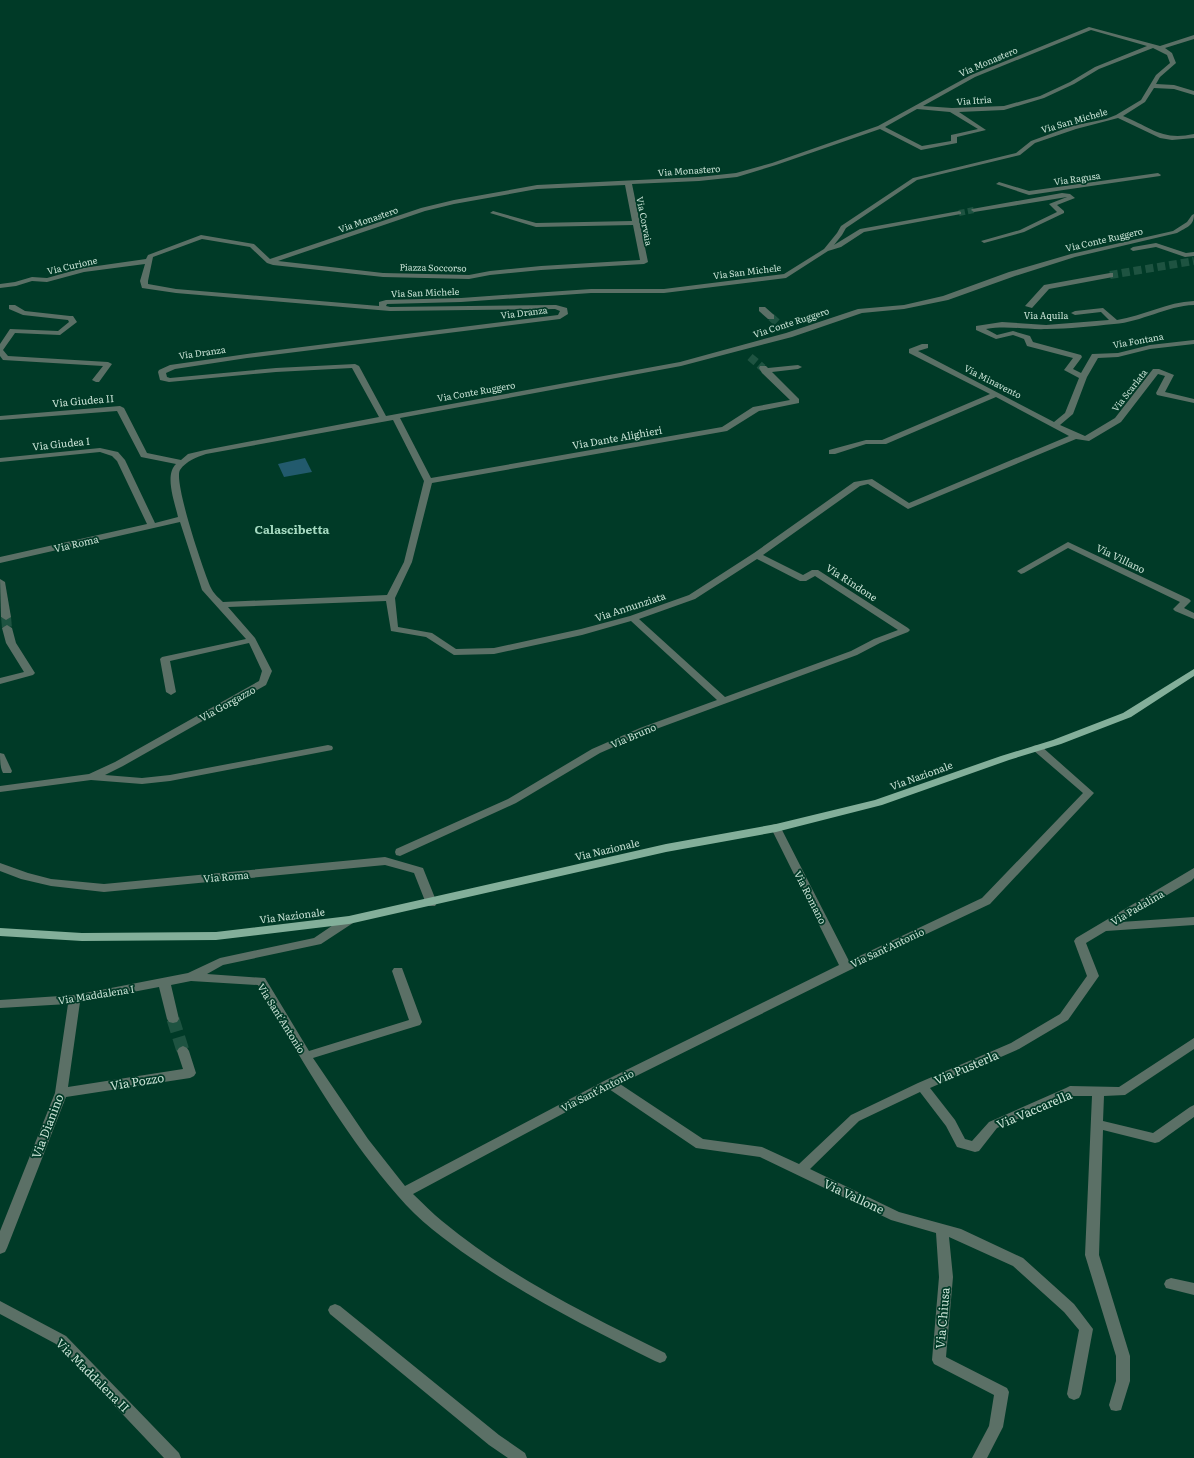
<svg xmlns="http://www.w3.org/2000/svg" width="1194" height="1458" viewBox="0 0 1194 1458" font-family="Literata,serif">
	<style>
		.water { fill: #225a6d }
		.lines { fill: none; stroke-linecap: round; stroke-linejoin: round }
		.minor-tunnel-far3 { stroke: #1e5341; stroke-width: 6; stroke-dasharray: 6 3; stroke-linecap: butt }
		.minor-tunnel-far2 { stroke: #1e5341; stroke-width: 8; stroke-dasharray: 8 4; stroke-linecap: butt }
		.minor-tunnel-far1 { stroke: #1e5341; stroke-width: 10; stroke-dasharray: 10 5; stroke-linecap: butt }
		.minor-tunnel { stroke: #1e5341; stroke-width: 13; stroke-dasharray: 13 6; stroke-linecap: butt }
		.minor { fill: #5b7066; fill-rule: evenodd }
		.major { fill: #83af9a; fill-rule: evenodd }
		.labels { text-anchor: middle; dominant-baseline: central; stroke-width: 3.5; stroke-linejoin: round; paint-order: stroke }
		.far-street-label { font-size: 9px; fill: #c8e2d5; stroke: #003a27 }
		.street-label { font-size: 10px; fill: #c8e2d5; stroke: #003a27 }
		.quarter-label { font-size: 12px; font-weight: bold; fill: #a5dac1; stroke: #003a27 }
		.near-street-label { font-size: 12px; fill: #c8e2d5; stroke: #003a27 }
	</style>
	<rect width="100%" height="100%" fill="#003a27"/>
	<polygon class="water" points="305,458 312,472 284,477 278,464"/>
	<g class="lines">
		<polyline class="minor-tunnel-far3" points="959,213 974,210"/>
		<g class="minor-tunnel-far2">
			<polyline points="1110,275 1194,261"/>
			<polyline points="771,317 781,326"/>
			<polyline points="750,357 763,368"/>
		</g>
		<polyline class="minor-tunnel-far1" points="6,617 7,628"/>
		<polyline class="minor-tunnel" points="173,1019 183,1051"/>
		<g class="minor">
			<path d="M1089,27L1160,46L1194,35V39L1165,48L1172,53L1176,63L1160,77L1156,84L1174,85L1194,91V95L1174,89L1154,88L1145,102L1123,116C1151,127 1161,141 1194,134V138L1172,140L1160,138L1118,118L1076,129L1035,143L1020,155L917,180L846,228L842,235L834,245L860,229L959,211L961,212V214L864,232L841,247L828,251L786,278L664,293H591L461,302L387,304L386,306L390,307L556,305L567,308L568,314L560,319L247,358L175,369L166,373L167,377L170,378L276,368L355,364L359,366L386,416L680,362L786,333L858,309L904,305L943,296L1009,272L1071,254L1173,231L1187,222L1192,215L1194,214C1194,226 1187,227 1177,233L1075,257L1015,276L948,300L904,309L862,313L792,337L681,366L400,418L431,478L722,427L753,407L790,400L762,373L759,368L760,366H766L768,368L798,365L802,367L798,369L772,372L799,399V403L759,411L727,431L432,483L412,562L395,598L398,627L432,633L456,649L494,648L581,629L630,616L689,595L754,553L854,482L872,479L909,503L1069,436L996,397L886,444H866L835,454H829V450L866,440H882L990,394L909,353V349L922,344H928V348L918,351L1054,422L1065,413L1079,378L1064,370L1073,358L1027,346L1024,339L1013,335L996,339L976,330V326L1002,322L1046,325L1109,320L1101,312L1075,315L1071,313L1075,311L1103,308L1117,320C1143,316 1167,302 1194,301V305C1166,306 1142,322 1114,324C1092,326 1069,329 1047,329C1026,330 1007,325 986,329L997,335L1013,331L1030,336L1033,342L1081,355L1082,357L1073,369L1081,373L1092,354L1118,353L1150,345L1194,340V344L1150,349L1118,357L1098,358L1087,377L1073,414L1060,425L1085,436L1115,418L1153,369H1159L1174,375L1165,392L1194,399V403L1157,395L1156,393L1165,376L1158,374L1121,422L1089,441L1076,439L908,509L868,484L860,486L763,555L803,575L812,570H818L908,628L910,630L908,632L880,643L857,655L648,732L600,753L516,803L400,856L396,855L395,852L396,849L508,799L592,749L640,728L717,700L631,621L582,635L494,654L454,655L426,637L391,631L386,601L228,607L255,638L272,671L266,685L123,766L105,775L142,778L170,775L328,745L332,746L333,748L332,750L170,781L142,784L91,780L0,792V786L89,774L115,762L259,681L262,671L249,643L170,661L176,692L171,695L166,692L160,659L162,657L246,639L202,590L180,522L0,563V557L147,524L117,461L112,456L100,452L0,462V458L100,448L118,452L125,460L155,523L178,517C175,503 164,475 176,464L141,457L117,411L0,420V416L120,406L124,408L147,453L181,460L188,454L205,450L379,417L352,368L276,372L169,382L160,380L158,372L159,370L170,365L247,354L558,315L560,311L555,309L390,311L176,293L142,288L140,281L145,264L84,272L47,282L32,281L16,286L0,288V284L15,282L32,277L47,278L83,268L146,259L148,255L201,235L254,244L270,259L421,208L454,200L537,185L699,177L736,173L772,163L878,126L971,75ZM1091,30L1147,46L1095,67L1070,82L1040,96L1004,106L952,108L923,106L975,77ZM1153,48L1167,55L1170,63L1156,75L1141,100L1116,115L1106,119L1072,126L1031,141L1016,153L913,178L841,226L837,233L824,249L784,274L664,289H591L461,298L386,300L379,302V306L176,289L148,284V281L153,257L202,239L250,247L267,263L273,265L383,277L469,279L490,275L541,270L644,264L648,262L632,184L699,181L737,177L776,165L880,129L921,150L957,143V137L986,130L959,112L1004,110L1044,98L1074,84L1099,69ZM917,109L950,112L978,129L951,135V141L922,146L885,127ZM625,185L632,221L536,223L493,211L490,213L536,227L633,225L640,260L541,266L490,271L469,275L383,273L278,261L425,211L454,204L537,189ZM393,420L424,481L404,562L387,595L223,602C219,598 213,593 211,588C204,573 173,481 180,470C186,461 197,457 206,454ZM757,559L800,581H806L815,576L898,630L874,639L851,651L725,697L639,619L695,599Z"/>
			<polygon points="1158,173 1161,175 1160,176 1029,195 996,184 999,182 1029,191"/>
			<polygon points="1062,193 1070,194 1075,198 1057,205 1064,211 1064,213 1024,232 984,243 981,241 1020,230 1057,212 1049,204 1067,197 974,212 971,210 972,209"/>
			<polygon points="1156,243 1186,253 1194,252 1194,256 1185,257 1156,247 1133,251 1130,249 1133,247"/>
			<polygon points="1110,273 1113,273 1113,277 1049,289 1032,308 1025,306 1044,285"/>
			<polygon points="9,305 15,305 25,311 70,316 73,316 77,322 60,335 15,333 3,350 8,356 108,362 112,364 99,382 96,382 92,380 103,366 3,360 0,356 0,344 10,329 58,331 69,322 68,320 23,315 9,309"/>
			<polygon points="759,307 765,307 774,315 774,319 768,319 759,311"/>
			<polygon points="1068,542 1189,599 1191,601 1184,608 1194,613 1194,619 1175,611 1173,609 1180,602 1068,548 1024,573 1021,574 1017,571"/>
			<polygon points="0,579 5,582 11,617 6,620 1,617"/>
			<polygon points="7,625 12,628 16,643 35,673 33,675 0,684 0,678 24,672 6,643 2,628"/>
			<path d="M1037,745L1041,746L1094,793L990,904L850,970L620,1084L703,1139L762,1147L799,1164L851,1115L918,1083L1011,1043L1060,1014L1087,976L1074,941L1076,938L1194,868V878L1191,881L1121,922L1194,917V925L1106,931L1086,943L1099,976L1068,1020L1019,1049L930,1088L955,1120L965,1139L972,1141L989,1122L1066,1088L1070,1086L1119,1087L1194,1038V1049L1125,1095L1104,1096L1103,1121L1153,1133L1190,1107L1194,1105V1117L1159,1142L1155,1143L1103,1130L1099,1255L1130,1356V1381L1121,1410L1116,1411L1111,1410L1109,1405L1116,1381V1356L1085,1255L1092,1096H1071L997,1128L979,1151L975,1152L957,1147L946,1126L920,1092L859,1121L810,1169L899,1212L961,1229L1023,1258L1074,1304L1093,1329L1081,1394L1079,1398L1074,1400L1069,1398L1067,1394L1079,1330L1064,1312L1013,1266L949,1237L953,1277L946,1357L1007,1388L1009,1392L1003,1427L987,1458H972L989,1426L994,1395L934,1364L932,1360L939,1277L936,1233L891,1220L760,1157L696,1148L609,1089L413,1194C423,1203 432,1213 442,1221C508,1276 588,1315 665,1353L667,1357L665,1361L660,1363L655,1361C592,1330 529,1298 471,1258C445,1240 418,1220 398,1196C342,1132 300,1057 258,985L191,981L171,985L179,1019L177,1022L173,1023L169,1022L167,1019L159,987L80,1002L68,1087L183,1069L177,1051L179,1048L183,1046L187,1048L189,1051L196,1073L194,1076L190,1078L66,1097L7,1248L5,1252L0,1254V1231L55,1093L68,1004L0,1008V1000L75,995L188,973L220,958L314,938L345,917H353L355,920L353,923L321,944L223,965L207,974L265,978L309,1051L409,1020L392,971L394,968H402L422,1022L420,1025L313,1058L368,1139L405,1186L606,1080L839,965L771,828L772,825L776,824L781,828L849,961L982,898L1083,793L1033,750L1032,748L1033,746Z"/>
			<path d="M0,753L4,754L12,771L11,773H3C0,767 0,760 0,753Z"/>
			<polygon points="385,857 423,868 437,903 435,906 427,906 414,873 385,865 104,892 51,886 21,879 0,871 0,863 28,873 51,879 104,884"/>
			<polygon points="1171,1278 1194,1283 1194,1295 1166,1288 1164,1284 1166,1280"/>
			<polygon points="0,1301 66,1336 179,1453 181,1458 164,1458 56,1344 0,1314"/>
			<polygon points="335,1304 340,1306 499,1435 525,1453 527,1458 508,1458 489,1445 330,1314 328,1310 330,1306"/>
		</g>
		<polygon class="major" points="1194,669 1194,676 1131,717 1061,744 1009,760 882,805 776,832 666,852 349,924 216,940 82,941 0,936 0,928 82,933 216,932 349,916 666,844 776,824 875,800 1001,756 1053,740 1123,713"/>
	</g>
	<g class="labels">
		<g class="far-street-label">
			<text transform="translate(988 61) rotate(-23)">Via Monastero</text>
			<text transform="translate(974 100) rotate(-4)">Via Itria</text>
			<text transform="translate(1074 120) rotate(-16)">Via San Michele</text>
			<text transform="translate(689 170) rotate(-4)">Via Monastero</text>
			<text transform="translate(1077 178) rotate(-8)">Via Ragusa</text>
			<text transform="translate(368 219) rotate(-19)">Via Monastero</text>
			<text transform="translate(645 221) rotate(79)">Via Corvaia</text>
			<text transform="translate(1104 239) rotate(-13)">Via Conte Ruggero</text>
			<text transform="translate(72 265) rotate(-13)">Via Curione</text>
			<text transform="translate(433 267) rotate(1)">Piazza Soccorso</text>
			<text transform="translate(747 271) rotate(-7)">Via San Michele</text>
			<text transform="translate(425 292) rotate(-2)">Via San Michele</text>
			<text transform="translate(524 312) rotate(-7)">Via Dranza</text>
			<text x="1046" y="315">Via Aquila</text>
			<text transform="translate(791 322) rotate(-18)">Via Conte Ruggero</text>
			<text transform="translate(1138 340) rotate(-10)">Via Fontana</text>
			<text transform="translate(202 352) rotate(-8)">Via Dranza</text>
			<text transform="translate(993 381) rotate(27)">Via Minavento</text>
			<text transform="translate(1129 390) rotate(-52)">Via Scarlata</text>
			<text transform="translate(476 391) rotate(-10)">Via Conte Ruggero</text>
		</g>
		<g class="street-label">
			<text transform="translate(83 400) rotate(-5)">Via Giudea II</text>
			<text transform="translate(617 437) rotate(-10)">Via Dante Alighieri</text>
			<text transform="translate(61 443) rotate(-6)">Via Giudea I</text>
			<text transform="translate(76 543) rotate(-13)">Via Roma</text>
			<text transform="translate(1121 558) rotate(26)">Via Villano</text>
			<text transform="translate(852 582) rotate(33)">Via Rindone</text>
			<text transform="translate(630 606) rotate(-18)">Via Annunziata</text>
			<text transform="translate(227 703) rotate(-29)">Via Gorgazzo</text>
			<text transform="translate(633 735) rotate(-23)">Via Bruno</text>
			<text transform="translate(921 775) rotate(-20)">Via Nazionale</text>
			<text transform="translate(607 849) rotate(-13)">Via Nazionale</text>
			<text transform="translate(226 876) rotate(-5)">Via Roma</text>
			<text transform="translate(811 897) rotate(63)">Via Romano</text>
			<text transform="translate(1137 907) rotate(-30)">Via Padalina</text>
			<text transform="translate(292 915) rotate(-7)">Via Nazionale</text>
			<text transform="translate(887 947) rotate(-25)">Via Sant'Antonio</text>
			<text transform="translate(96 994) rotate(-9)">Via Maddalena I</text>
			<text transform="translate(282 1018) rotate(58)">Via Sant'Antonio</text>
			<text transform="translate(597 1090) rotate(-27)">Via Sant'Antonio</text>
		</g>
		<g class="quarter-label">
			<text x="292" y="529">Calascibetta</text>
		</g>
		<g class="near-street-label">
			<text transform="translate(966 1067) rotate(-23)">Via Pusterla</text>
			<text transform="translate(137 1081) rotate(-9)">Via Pozzo</text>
			<text transform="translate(1034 1109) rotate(-23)">Via Vaccarella</text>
			<text transform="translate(47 1126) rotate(-69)">Via Dianino</text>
			<text transform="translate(854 1196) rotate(25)">Via Vallone</text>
			<text transform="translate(942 1318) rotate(-85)">Via Chiusa</text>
			<text transform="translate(93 1375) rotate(45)">Via Maddalena II</text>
		</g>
	</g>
</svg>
